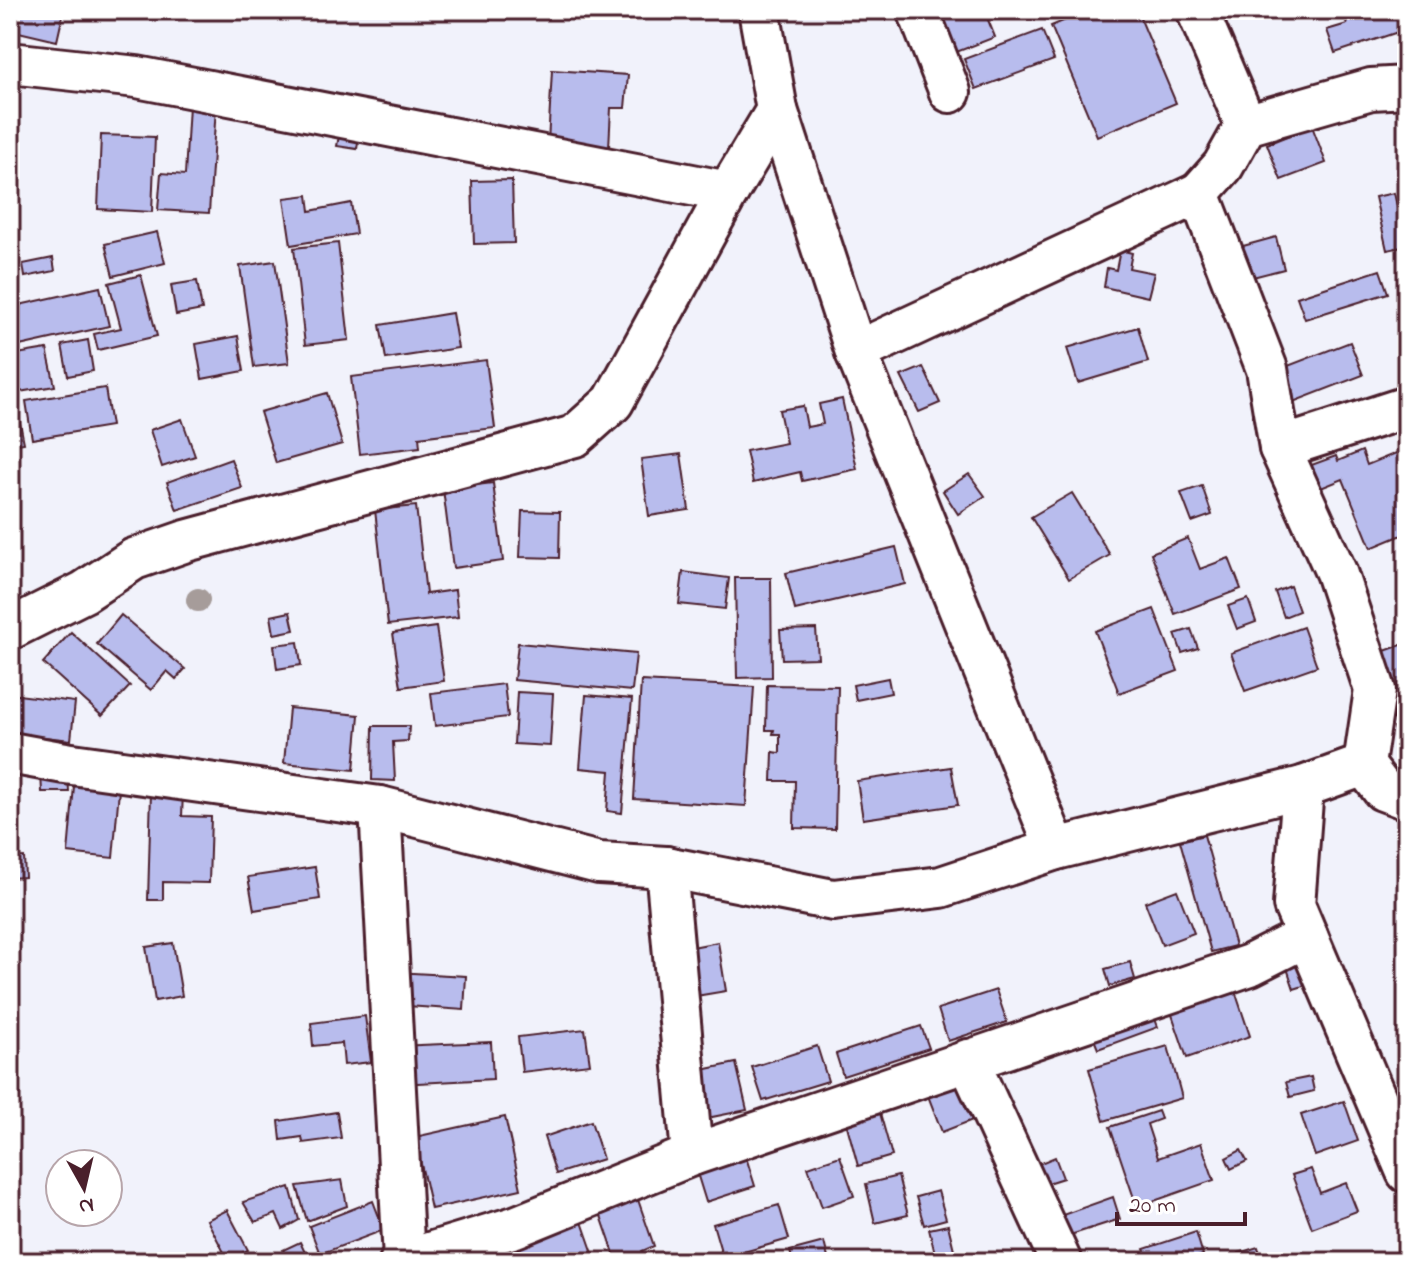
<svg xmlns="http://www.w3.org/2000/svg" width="1417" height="1272" viewBox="0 0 1417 1272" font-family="'Indie Flower',sans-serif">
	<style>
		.building { fill: #b8bced; stroke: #4a1f2b; stroke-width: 2 }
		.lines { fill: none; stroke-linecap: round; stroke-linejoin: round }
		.street-casing { stroke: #4a1f2b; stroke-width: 46 }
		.street { stroke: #fff; stroke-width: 40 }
		.tree { fill: #a69c9a }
	</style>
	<rect width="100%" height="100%" fill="#f1f2fb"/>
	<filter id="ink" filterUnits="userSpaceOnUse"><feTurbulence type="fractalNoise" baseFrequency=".0125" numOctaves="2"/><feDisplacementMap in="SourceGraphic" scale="16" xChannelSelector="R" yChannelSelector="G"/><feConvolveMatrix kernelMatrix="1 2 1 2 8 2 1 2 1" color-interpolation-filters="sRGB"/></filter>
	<g filter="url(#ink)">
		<g class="building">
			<polygon points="10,10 64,10 57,41 10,30"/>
			<polygon points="938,10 984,10 995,37 954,53"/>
			<polygon points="1090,10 1137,10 1176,103 1097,136 1051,26"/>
			<polygon points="1342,10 1407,10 1407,29 1335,53 1327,30 1347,24"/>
			<polygon points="1042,30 1054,60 976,89 964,59"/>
			<polygon points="552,70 628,75 625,108 611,108 609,148 548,143"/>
			<polygon points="189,105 216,107 209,213 158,210 161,173 185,175"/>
			<polygon points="341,126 360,129 357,149 337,146"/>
			<polygon points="1312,126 1326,163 1281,180 1267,144"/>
			<polygon points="101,135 155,137 152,212 98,209"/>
			<polygon points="512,180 514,243 474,244 472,181"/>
			<polygon points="1394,193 1398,210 1407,208 1407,246 1387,250 1375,197"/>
			<polygon points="308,195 310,211 351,203 356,234 291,245 284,198"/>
			<polygon points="157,232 165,263 113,276 105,244"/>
			<polygon points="1276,237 1284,269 1241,280 1232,249"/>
			<polygon points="338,243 349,340 305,345 294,248"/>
			<polygon points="1120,250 1132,253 1129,268 1154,273 1148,297 1104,287 1107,268 1116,270"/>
			<polygon points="53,258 55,271 25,277 23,264"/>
			<polygon points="275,261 289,363 254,367 240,266"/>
			<polygon points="1380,270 1388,293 1305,319 1297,297"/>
			<polygon points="141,275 157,336 98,350 94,334 121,328 109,283"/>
			<polygon points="197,281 202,310 176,315 171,285"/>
			<polygon points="100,287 109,326 15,347 10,324 10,307"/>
			<polygon points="452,313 458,348 386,359 380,325"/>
			<polygon points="1138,327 1148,362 1078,383 1067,348"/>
			<polygon points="238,336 244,371 202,379 196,344"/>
			<polygon points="88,340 93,371 68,376 62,345"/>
			<polygon points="1350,342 1363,375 1293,402 1280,369"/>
			<polygon points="47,349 55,386 19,392 11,355"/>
			<polygon points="486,360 495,428 419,437 420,447 360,454 351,377"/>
			<polygon points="923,367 940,403 919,412 901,376"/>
			<polygon points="105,388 111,426 32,439 26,401"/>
			<polygon points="327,393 342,444 276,463 260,412"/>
			<polygon points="842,399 857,469 802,481 800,472 753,483 746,451 786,443 779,410 803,406 807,427 823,424 819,404"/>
			<polygon points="18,413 24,443 10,445 10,414"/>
			<polygon points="182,419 195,456 162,467 150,430"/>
			<polygon points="1407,435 1407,533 1371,548 1343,479 1316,490 1306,467 1336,456 1338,461 1362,451 1367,465 1404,450 1400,438"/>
			<polygon points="681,454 689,510 649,516 641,459"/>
			<polygon points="231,459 242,488 177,510 167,482"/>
			<polygon points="969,474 985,496 958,514 943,491"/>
			<polygon points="493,483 503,561 453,568 443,489"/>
			<polygon points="1202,486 1212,515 1192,522 1181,493"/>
			<polygon points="1072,493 1110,555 1069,579 1031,517"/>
			<polygon points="416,506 426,594 455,590 458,617 388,625 375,510"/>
			<polygon points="522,511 560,512 559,558 520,557"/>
			<polygon points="1188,538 1200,569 1229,558 1241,589 1175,614 1151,553"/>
			<polygon points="896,547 905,584 795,610 786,573"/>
			<polygon points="683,572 729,578 725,609 679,604"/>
			<polygon points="735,578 771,578 772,677 737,678"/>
			<polygon points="1290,586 1299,611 1284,617 1275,592"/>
			<polygon points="1248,599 1256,622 1237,629 1228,606"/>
			<polygon points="1154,609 1178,671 1119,693 1095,631"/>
			<polygon points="290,612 294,630 274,634 271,616"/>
			<polygon points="121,615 185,669 176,679 167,671 151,690 97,644"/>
			<polygon points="436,627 444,681 401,687 393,633"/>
			<polygon points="1303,627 1317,666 1245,691 1231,653"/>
			<polygon points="816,629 818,658 782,659 780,630"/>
			<polygon points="1191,629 1198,648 1182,653 1175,634"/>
			<polygon points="71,632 130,686 102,716 43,663"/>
			<polygon points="298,642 301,665 277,669 274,645"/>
			<polygon points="518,643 636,654 632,691 514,680"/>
			<polygon points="1407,643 1407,694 1399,697 1392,680 1376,654"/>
			<polygon points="888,678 891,693 856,700 853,685"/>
			<polygon points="641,681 754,687 746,806 634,799"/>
			<polygon points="504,684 508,717 435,726 431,693"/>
			<polygon points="767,685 838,686 835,829 794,828 795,781 772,781 773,752 780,753 780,734 773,734 774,730 766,730"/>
			<polygon points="517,692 553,694 550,746 514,744"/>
			<polygon points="10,694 75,702 71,740 10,733"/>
			<polygon points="586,695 632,699 622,813 607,811 610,771 580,768"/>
			<polygon points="289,708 359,715 354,770 284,763"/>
			<polygon points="373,726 409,726 408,741 393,742 395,781 372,780"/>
			<polygon points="951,767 958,805 863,819 857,781"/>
			<polygon points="68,773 69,792 42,792 41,774"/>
			<polygon points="75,775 120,779 113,858 68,853"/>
			<polygon points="151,792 183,793 182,816 211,817 209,883 163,882 163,900 148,900"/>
			<polygon points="1204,835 1235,946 1211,952 1180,841"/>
			<polygon points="24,857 25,877 10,878 10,858"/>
			<polygon points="315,867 320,899 254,910 248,877"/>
			<polygon points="1177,890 1194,933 1162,945 1145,902"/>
			<polygon points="718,942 726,991 690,997 682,949"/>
			<polygon points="173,943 182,996 155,1001 146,947"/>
			<polygon points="1308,957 1316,982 1294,989 1286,965"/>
			<polygon points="1130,962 1135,979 1110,986 1105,969"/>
			<polygon points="395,972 466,976 464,1010 393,1005"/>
			<polygon points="1233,985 1250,1036 1187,1058 1169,1006"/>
			<polygon points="996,990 1007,1022 948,1041 938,1009"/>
			<polygon points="1152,1011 1158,1027 1098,1049 1091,1032"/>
			<polygon points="365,1016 371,1062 344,1065 342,1043 313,1046 311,1023"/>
			<polygon points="921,1026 929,1048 843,1076 836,1054"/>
			<polygon points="585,1029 590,1064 522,1072 518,1037"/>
			<polygon points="491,1042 493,1079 399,1084 397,1046"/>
			<polygon points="817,1046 828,1081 763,1101 752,1067"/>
			<polygon points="1168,1046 1182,1098 1104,1121 1089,1069"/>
			<polygon points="736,1063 747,1110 707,1118 697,1071"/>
			<polygon points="1311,1077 1314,1091 1290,1097 1286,1082"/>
			<polygon points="968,1078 983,1116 942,1132 927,1093"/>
			<polygon points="1344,1101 1358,1141 1315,1156 1301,1115"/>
			<polygon points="1158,1111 1161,1119 1147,1124 1158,1158 1201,1143 1214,1180 1137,1207 1110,1127"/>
			<polygon points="337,1112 341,1138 303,1143 302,1137 281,1140 279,1121"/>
			<polygon points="880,1113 892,1156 858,1166 846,1122"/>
			<polygon points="505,1117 521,1189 431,1209 415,1137"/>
			<polygon points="591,1121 603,1159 556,1174 544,1137"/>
			<polygon points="1241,1150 1247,1161 1231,1169 1226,1158"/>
			<polygon points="840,1156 854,1196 822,1207 808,1167"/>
			<polygon points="746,1157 755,1186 706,1202 697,1173"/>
			<polygon points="1055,1157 1063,1178 1038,1186 1031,1167"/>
			<polygon points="1311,1169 1320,1193 1346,1183 1357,1211 1312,1228 1292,1175"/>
			<polygon points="898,1176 908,1215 875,1223 866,1184"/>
			<polygon points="342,1180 347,1206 307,1221 297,1186"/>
			<polygon points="290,1187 299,1220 283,1229 276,1214 255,1222 243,1202"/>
			<polygon points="938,1191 946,1219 924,1225 916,1197"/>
			<polygon points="636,1194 654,1246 642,1251 646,1262 617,1262 598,1207"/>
			<polygon points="1113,1197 1120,1219 1061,1238 1054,1218"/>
			<polygon points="373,1201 384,1230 320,1254 309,1226"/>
			<polygon points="779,1205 789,1239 723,1258 713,1224"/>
			<polygon points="227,1210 248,1250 228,1260 207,1220"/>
			<polygon points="580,1216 596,1262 488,1262 484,1250"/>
			<polygon points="948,1225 957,1262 937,1262 929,1229"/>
			<polygon points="1196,1232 1203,1255 1183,1262 1149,1262 1144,1249"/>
			<polygon points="300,1242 309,1261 288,1262 283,1250"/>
			<polygon points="824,1242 829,1262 793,1262 790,1251"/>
			<polygon points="1258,1247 1263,1262 1242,1262 1239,1253"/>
		</g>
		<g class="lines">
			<g class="street-casing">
				<g id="street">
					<polyline points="759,10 777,110 856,352 1056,849"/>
					<polyline points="918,10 950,92"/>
					<polyline points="1197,10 1246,125"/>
					<polyline points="10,63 137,77 728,192"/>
					<polyline points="856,352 1199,193"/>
					<polyline points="1280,448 1407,407"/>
					<polyline points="10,629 84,592 134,559 186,541 575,436 613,402 728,192 777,110"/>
					<polyline points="10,753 65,763 380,807 599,863 666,867 833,900 941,887 1056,849 1303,787 1364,765 1375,690 1336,572 1280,448 1267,369 1199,193 1223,166 1246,125 1371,89 1407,87"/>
					<polyline points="1364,765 1383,790 1407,799"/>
					<polyline points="380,807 404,1260"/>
					<polyline points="666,867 692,1155"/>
					<polyline points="1307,936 1407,1172"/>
					<polyline points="968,1060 1061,1262"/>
					<polyline points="400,1262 515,1227 692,1155 1250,965 1307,936 1294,905 1303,787"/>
				</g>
			</g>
			<use href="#street" class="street"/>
		</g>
		<circle class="tree" cx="198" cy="600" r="12"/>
	</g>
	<rect width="1417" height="1272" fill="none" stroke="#fff" stroke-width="40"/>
	<rect x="20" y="20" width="1377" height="1232" fill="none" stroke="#4a1f2b" stroke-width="3" filter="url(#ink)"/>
	<g transform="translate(84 1188) rotate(172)"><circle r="38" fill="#ffffff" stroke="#b7a5aa" stroke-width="2"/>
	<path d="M0-6L14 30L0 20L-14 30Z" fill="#4a1f2b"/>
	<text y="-12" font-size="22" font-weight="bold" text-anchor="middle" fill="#4a1f2b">N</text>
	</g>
	<path d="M1117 1212v12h128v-12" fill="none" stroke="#4a1f2b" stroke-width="4"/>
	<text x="1129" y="1212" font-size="24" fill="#4a1f2b" stroke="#ffffff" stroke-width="6" paint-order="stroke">20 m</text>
</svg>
